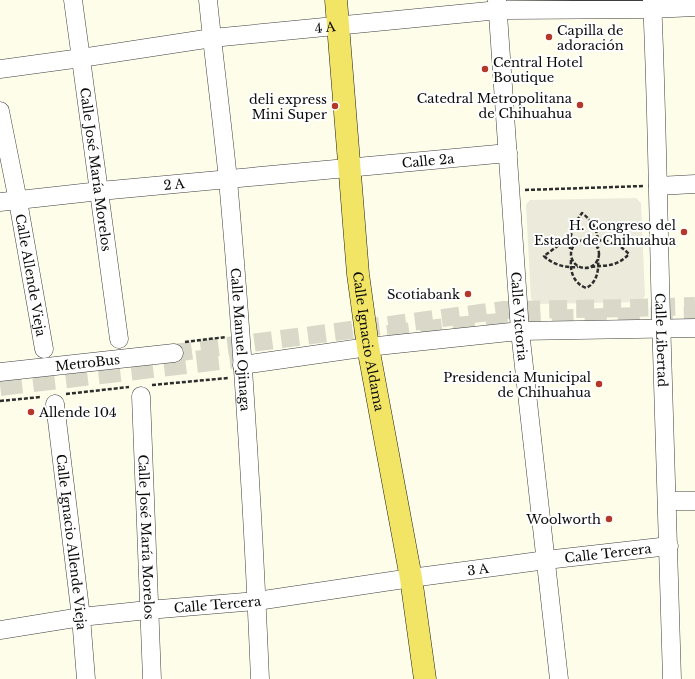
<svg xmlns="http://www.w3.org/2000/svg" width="695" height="679" viewBox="0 0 695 679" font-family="'Libre Baskerville',serif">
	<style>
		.plaza { fill: #eceadb }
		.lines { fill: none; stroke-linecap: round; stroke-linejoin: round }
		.minor-tunnel { stroke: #dad9c9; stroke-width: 18; stroke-dasharray: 18 9; stroke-linecap: butt }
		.major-tunnel { stroke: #dad9c9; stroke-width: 22; stroke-dasharray: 22 11; stroke-linecap: butt }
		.minor-casing { stroke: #3e3e3e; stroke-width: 19 }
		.major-casing { stroke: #1c1c1c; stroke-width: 23 }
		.path { stroke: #2d2d2d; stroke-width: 2.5; stroke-dasharray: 4 2; stroke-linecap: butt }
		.minor { stroke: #fff; stroke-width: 18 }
		.major { stroke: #f2e566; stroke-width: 22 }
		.poi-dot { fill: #b3382a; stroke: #fff; stroke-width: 1.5 }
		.labels { text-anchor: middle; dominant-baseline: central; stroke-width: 4; stroke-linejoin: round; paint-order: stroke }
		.street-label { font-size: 13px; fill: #0b0b0b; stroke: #fff }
		.poi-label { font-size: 13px; fill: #0b0b0b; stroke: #fff; text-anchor: end }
	</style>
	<rect width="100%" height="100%" fill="#fefdea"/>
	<polygon class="plaza" points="636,198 641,203 645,296 640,302 536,304 531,299 526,205 530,200"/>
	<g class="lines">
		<polyline class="minor-tunnel" points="174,353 504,310 634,308 695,306"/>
		<g class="major-tunnel">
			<path d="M355,341C414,332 474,325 534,322C587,319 641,318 695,317"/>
			<polyline points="0,385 262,354"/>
		</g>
		<g class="minor-casing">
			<g id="minor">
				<path id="s1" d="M73,0L119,339"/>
				<path id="s2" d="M208,0C214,60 222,120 228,180C243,346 253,513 260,679"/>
				<path id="s3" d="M497,0L520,331L559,679"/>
				<path id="s4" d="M652,0C657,106 658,212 661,317C664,438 669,558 672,679"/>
				<path id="s5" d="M0,69L81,58L212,38L499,10L652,9L695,7"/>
				<path id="s6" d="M0,111L18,201L44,349"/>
				<polyline points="658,186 695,184"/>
				<path id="s7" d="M0,202L100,191L508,153"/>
				<polyline points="242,365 368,347 520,331 695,328"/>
				<path id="s8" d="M0,372L174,353"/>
				<path id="s9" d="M141,396L152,679"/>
				<path id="s10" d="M55,404L81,617L86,679"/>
				<polyline points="667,501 695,501"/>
				<path id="s11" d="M0,630L81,617L148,610L257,601L411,578L546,560L669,546"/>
			</g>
		</g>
		<g class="major-casing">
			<g id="major">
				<path id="s12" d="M336,0L358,274L368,347L411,578L425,679"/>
			</g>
		</g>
		<g class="path">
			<polyline points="525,190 644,186"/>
			<circle cx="585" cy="254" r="14"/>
			<path d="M576,241L559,245L544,256C553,265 566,268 578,267"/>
			<path d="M570,249C569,235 574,224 582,213C594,222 599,233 598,248"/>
			<path d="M571,260C570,273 574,283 586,288C597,283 599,270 598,259"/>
			<path d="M591,267C607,265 617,267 629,254C618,243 608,239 593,241"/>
			<polyline points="185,342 226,337"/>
			<polyline points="152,385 228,378"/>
			<polyline points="66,394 129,387"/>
			<polyline points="0,401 41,397"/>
		</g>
		<use href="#minor" class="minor"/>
		<use href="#major" class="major"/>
	</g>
	<g class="poi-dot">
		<circle cx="549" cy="37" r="4"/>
		<circle cx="485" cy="69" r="4"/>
		<circle cx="580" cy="105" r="4"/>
		<circle cx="335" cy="106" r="4"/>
		<circle cx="684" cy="232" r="4"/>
		<circle cx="468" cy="294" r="4"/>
		<circle cx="599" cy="384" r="4"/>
		<circle cx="31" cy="412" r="4"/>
		<circle cx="609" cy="519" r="4"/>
	</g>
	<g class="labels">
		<g class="street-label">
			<text stroke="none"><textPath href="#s5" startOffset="328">4 A</textPath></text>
			<text stroke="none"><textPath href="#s7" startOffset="430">Calle 2a</textPath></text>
			<text stroke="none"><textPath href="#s1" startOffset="171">Calle José María Morelos</textPath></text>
			<text stroke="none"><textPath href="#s7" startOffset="175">2 A</textPath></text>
			<text stroke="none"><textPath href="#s6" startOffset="167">Calle Allende Vieja</textPath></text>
			<text stroke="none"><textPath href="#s3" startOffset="317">Calle Victoria</textPath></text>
			<text stroke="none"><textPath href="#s2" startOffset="341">Calle Manuel Ojinaga</textPath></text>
			<text stroke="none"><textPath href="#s4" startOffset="340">Calle Libertad</textPath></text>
			<text stroke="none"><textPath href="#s12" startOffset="343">Calle Ignacio Aldama</textPath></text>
			<text stroke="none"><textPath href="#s8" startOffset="88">MetroBus</textPath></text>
			<text stroke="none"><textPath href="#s9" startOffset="141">Calle José María Morelos</textPath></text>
			<text stroke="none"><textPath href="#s10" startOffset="139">Calle Ignacio Allende Vieja</textPath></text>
			<text stroke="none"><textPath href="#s11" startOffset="613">Calle Tercera</textPath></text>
			<text stroke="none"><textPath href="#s11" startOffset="482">3 A</textPath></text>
			<text stroke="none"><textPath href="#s11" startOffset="219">Calle Tercera</textPath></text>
		</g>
		<g class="poi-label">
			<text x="557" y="30" text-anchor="start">Capilla de<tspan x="557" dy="15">adoración</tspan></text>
			<text x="493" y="62" text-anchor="start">Central Hotel<tspan x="493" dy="15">Boutique</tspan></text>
			<text x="572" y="98">Catedral Metropolitana<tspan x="572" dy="15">de Chihuahua</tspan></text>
			<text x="327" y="99">deli express<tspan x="327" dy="15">Mini Super</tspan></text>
			<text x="676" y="225">H. Congreso del<tspan x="676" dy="15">Estado de Chihuahua</tspan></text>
			<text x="460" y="294">Scotiabank</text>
			<text x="591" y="377">Presidencia Municipal<tspan x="591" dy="15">de Chihuahua</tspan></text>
			<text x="39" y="412" text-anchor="start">Allende 104</text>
			<text x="601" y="519">Woolworth</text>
		</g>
	</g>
</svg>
